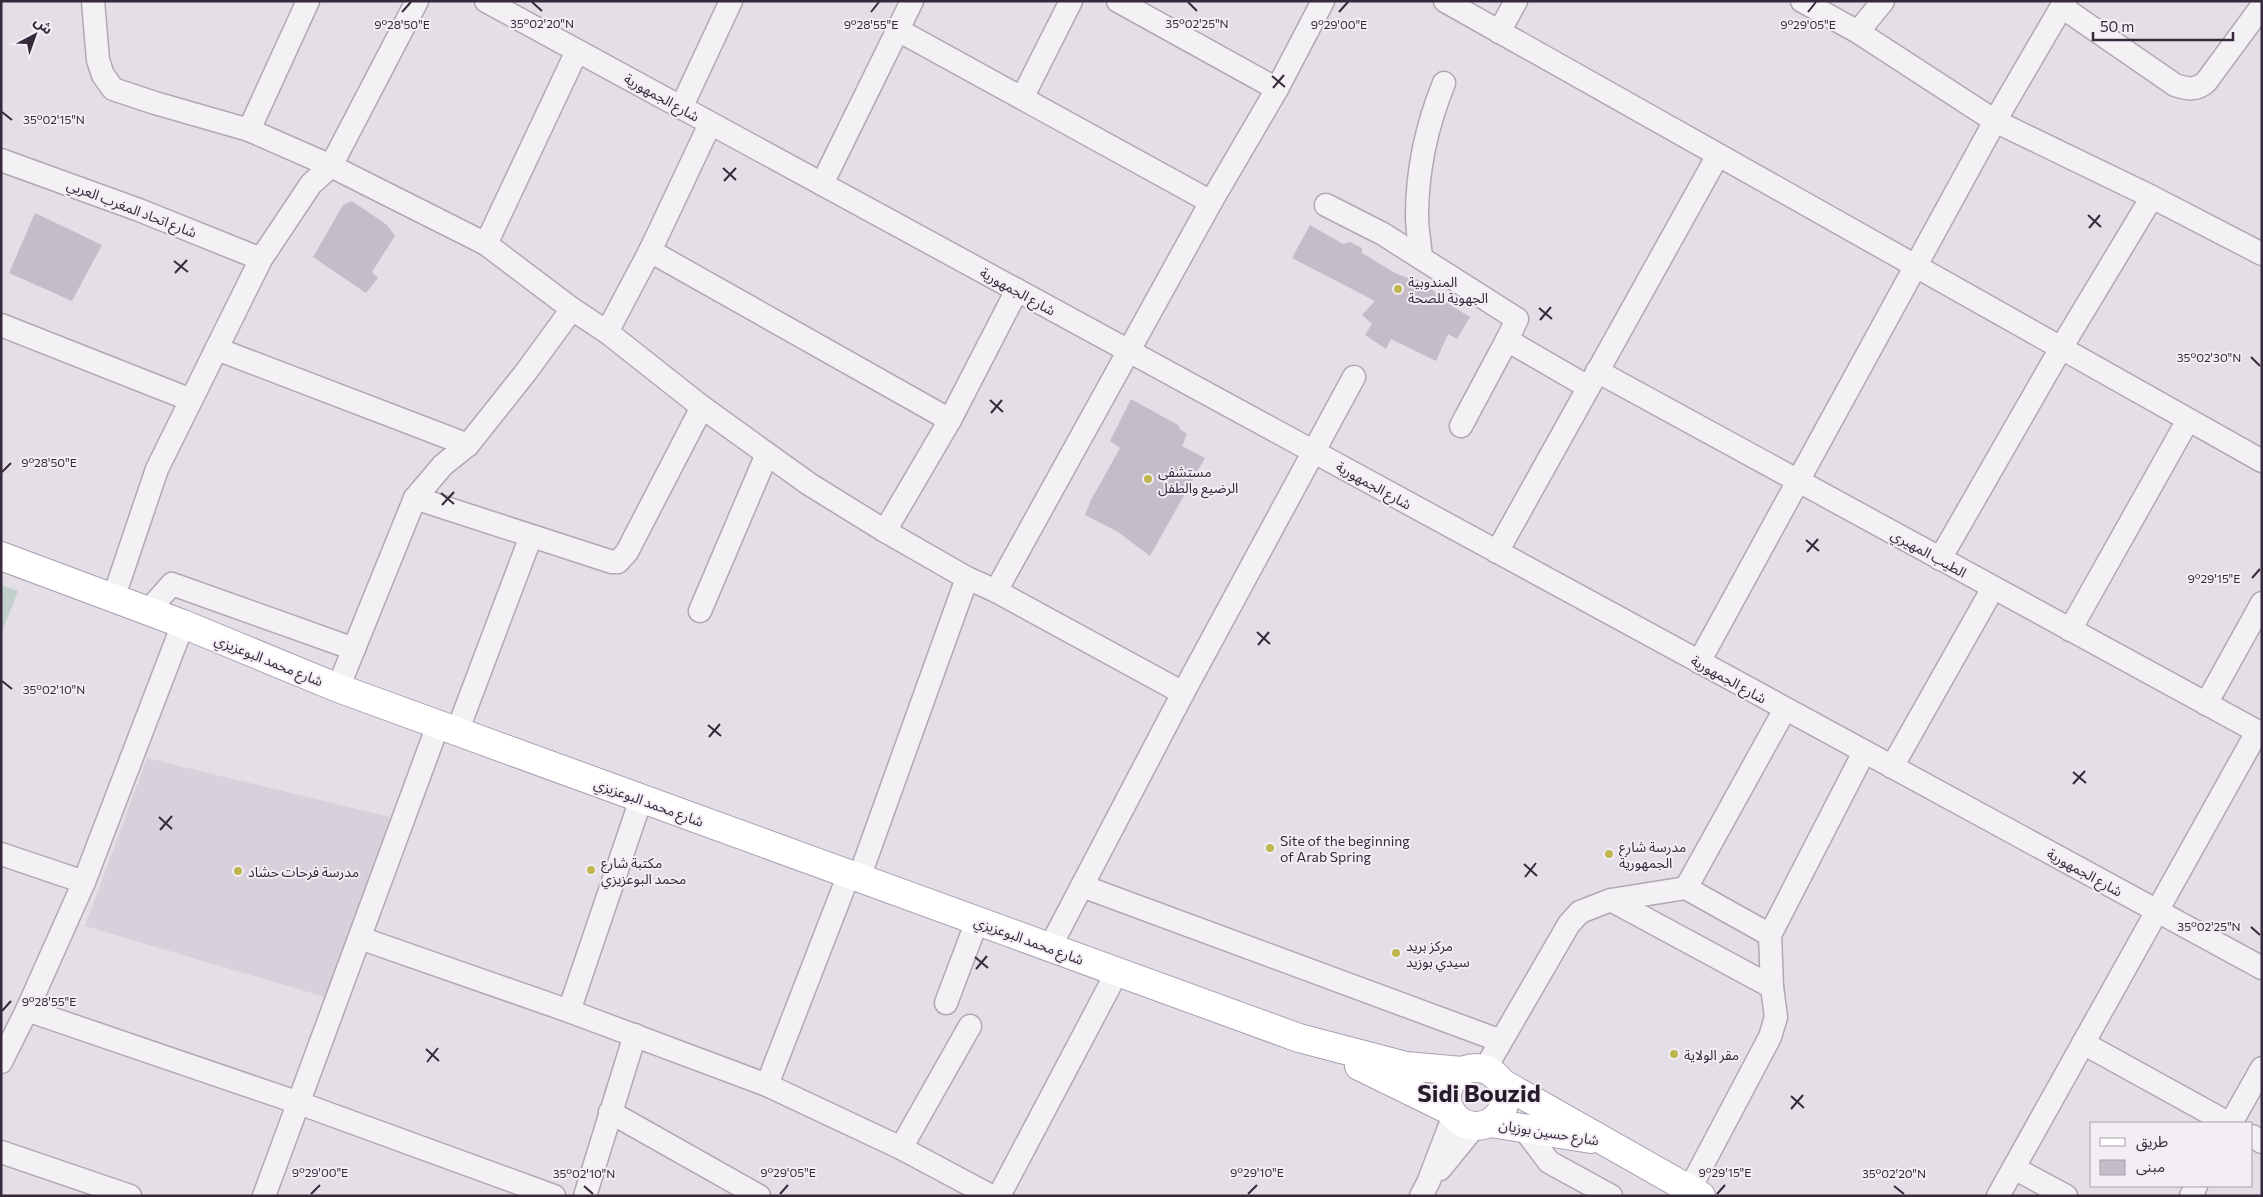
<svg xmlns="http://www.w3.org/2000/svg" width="2263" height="1197" viewBox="0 0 2263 1197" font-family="Commissioner,'Noto Sans Arabic',sans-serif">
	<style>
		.built { fill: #d8d1db }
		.green { fill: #c1cfcd }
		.building { fill: #c5bcc9 }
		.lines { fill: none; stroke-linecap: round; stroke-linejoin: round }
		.minor-casing { stroke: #b0a8b3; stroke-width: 25 }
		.major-casing { stroke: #ab9fb1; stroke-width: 30 }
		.minor { stroke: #f4f1f5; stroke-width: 22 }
		.major { stroke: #fff; stroke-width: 28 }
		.ticks { fill: none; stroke: #36293c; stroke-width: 2 }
		.poi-dot { fill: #bfb650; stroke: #f2eef4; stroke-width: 2 }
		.labels { text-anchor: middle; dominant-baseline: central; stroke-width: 4; stroke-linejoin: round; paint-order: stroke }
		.street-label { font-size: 14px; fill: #36293c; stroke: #f2eef4 }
		.poi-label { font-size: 14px; fill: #36293c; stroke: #f2eef4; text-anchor: start }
		.town-label { font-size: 24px; font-weight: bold; fill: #281c2c; stroke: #f2eef4 }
		.ticks-label { font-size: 12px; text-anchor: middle; fill: #36293c; stroke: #f2eef4; stroke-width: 4; stroke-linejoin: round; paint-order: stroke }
	</style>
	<rect width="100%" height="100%" fill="#e4dfe6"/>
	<polygon class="built" points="147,758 390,817 328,998 85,926"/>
	<polygon class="green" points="1,585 18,591 1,634"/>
	<g class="building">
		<polygon points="352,201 387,225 395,236 372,272 378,278 366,293 313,257 343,205"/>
		<polygon points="35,213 102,245 72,301 9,273"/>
		<polygon points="1310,225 1343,244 1350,242 1362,248 1362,253 1395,273 1408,278 1423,281 1424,287 1434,291 1437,297 1470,317 1457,339 1448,334 1436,361 1391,339 1386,349 1365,335 1372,324 1362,315 1375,301 1292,258"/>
		<polygon points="1131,399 1178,425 1180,429 1187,434 1182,446 1205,458 1150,556 1118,532 1085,515 1091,500 1120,448 1110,441"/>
	</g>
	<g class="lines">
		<g class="minor-casing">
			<g id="minor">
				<polyline points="93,1 98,60 103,75 113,89 155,103 249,130 331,166 486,244 572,309 607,332 702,407 809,484 885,531 967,578 996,591 1183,693"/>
				<polyline points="486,1 2262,968"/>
				<polyline points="1118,1 1277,89"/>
				<polyline points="1445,1 2262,461"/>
				<polyline points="1802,1 1858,32 1995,121 2152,197 2262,254"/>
				<path d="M2062,7L2175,85C2187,89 2196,91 2206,82L2262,6"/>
				<polyline points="898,30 1211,202"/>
				<polyline points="1499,32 1516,1"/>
				<polyline points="1858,32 1883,1"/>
				<polyline points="1022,98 1071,1"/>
				<polyline points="681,108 731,1"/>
				<polyline points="249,130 308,1"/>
				<polyline points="1,160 139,210 261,259"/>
				<polyline points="822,184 912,1"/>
				<polyline points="1326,205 1383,234 1517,319 1507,340 1588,387"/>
				<polyline points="486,244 577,51"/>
				<polyline points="650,251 950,420"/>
				<path d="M1421,258C1420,244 1417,230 1417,216C1417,170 1427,125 1444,83"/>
				<polyline points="1,325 191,400"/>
				<polyline points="607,332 650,251 710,124"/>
				<polyline points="217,349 468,445"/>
				<polyline points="1597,371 2262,734"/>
				<polyline points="1461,426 1507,340"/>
				<polyline points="415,498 612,562 618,562 627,552 702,407"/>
				<polyline points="885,531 950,420 1017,290"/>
				<polyline points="1497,552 1718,155"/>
				<polyline points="1940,559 2061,348 2152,197"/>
				<polyline points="996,591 1211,202 1277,89 1323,1"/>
				<polyline points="113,599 157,469 261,259 311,184 331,166 417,1"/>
				<polyline points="700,611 767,454"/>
				<polyline points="147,612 172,584 354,649"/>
				<polyline points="2070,630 2188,420"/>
				<polyline points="1699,662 1995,121 2065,1"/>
				<polyline points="338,688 415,498 443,465 468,445 526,372 572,309"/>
				<polyline points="2206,704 2262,603"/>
				<polyline points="457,732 531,536"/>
				<polyline points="1892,767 1993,588"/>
				<polyline points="1,854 84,882"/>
				<polyline points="859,878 967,578"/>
				<polyline points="1082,886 1501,1041"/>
				<polyline points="1686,888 1770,935"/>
				<polyline points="1611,900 1772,987"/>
				<polyline points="360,938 569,1011 767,1085 901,1148 991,1196"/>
				<polyline points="1050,947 1183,693 1354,377"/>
				<polyline points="946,1003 977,921"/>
				<polyline points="27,1010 299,1103 554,1196"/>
				<polyline points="569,1011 641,799"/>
				<polyline points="2083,1043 2228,1123"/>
				<polyline points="1,1062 27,1010 84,882 183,624"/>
				<polyline points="1485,1069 1569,924 1580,912 1611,900 1686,888 1785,709"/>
				<polyline points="767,1085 849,874"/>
				<polyline points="610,1112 759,1196"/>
				<polyline points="2231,1123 2262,1068"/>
				<polyline points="1524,1129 1549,1162 1611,1196"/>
				<polyline points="2252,1136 2262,1142"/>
				<polyline points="901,1148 970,1026"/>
				<polyline points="1,1152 130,1196"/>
				<polyline points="2014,1168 2066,1196"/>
				<polyline points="1440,1169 1475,1126"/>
				<polyline points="264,1196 438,725"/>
				<polyline points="585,1196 635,1035"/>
				<polyline points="999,1196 1117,972"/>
				<polyline points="1421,1196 1428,1183 1454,1115"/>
				<polyline points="1686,1196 1770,1037 1776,1017 1772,987 1770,935 1864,752"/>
				<polyline points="1998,1196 2257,732"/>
				<polyline points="2191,1196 2196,1186"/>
			</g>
		</g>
		<g class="major-casing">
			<g id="major">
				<polyline points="1,556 183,624 338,688 1299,1038 1406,1066 1462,1071"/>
				<polyline points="1359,1066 1451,1111"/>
				<circle cx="1476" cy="1097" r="29"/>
				<polyline points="1502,1083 1701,1196"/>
				<polyline points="1491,1123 1591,1139"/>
			</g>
		</g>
		<use href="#minor" class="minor"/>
		<use href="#major" class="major"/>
	</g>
	<path class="ticks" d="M532,2L542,11M1188,2L1197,11M402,12L411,2M871,12L879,2M1339,12L1348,2M1808,12L1816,2M1272,76L1285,87M1273,88L1284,75M2,112L12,120M723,168L736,180M724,181L736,168M2088,215L2101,227M2089,228L2100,215M174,261L188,272M175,273L187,260M1539,308L1552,319M1540,320L1551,307M2251,357L2260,366M990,400L1003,412M991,413L1002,400M2,472L11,463M441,493L454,504M442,505L454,492M1806,540L1819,551M1807,552L1818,539M2252,578L2260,569M1257,632L1270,644M1258,645L1269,632M2,681L12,689M708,725L721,736M709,737L720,724M2073,772L2086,783M2073,784L2085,771M159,817L172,829M160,830L172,816M1524,864L1537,876M1525,877L1536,863M2251,927L2260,935M975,957L988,968M976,969L987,956M2,1011L11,1001M426,1049L439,1061M427,1062L438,1048M1791,1096L1804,1108M1791,1109L1803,1095M584,1186L593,1194M1894,1186L1904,1194M311,1194L320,1185M780,1194L788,1185M1248,1194L1257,1185M1717,1194L1725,1185"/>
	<g class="poi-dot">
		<circle cx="1398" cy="289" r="5"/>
		<circle cx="1148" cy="479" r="5"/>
		<circle cx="1270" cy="848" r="5"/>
		<circle cx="1609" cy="854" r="5"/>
		<circle cx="591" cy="870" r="5"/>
		<circle cx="238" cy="871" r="5"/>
		<circle cx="1396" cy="953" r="5"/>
		<circle cx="1674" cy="1054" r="5"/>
	</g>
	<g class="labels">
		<g class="street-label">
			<text transform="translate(662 97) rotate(29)">شارع الجمهورية</text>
			<text transform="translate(132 208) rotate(21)">شارع اتحاد المغرب العربي</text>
			<text transform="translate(1018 291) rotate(29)">شارع الجمهورية</text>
			<text transform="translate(1374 485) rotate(29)">شارع الجمهورية</text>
			<text transform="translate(1929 553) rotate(29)">الطيب المهيري</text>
			<text transform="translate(269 660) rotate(22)">شارع محمد البوعزيزي</text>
			<text transform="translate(1729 679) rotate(29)">شارع الجمهورية</text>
			<text transform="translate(649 802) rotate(20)">شارع محمد البوعزيزي</text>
			<text transform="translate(2085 872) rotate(29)">شارع الجمهورية</text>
			<text transform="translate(1029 940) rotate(20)">شارع محمد البوعزيزي</text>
			<text transform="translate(1549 1132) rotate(9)">شارع حسين بوزيان</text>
		</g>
		<g class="poi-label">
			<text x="1408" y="281">المندوبية<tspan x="1408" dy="16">الجهوية للصحة</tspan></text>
			<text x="1158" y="471">مستشفى<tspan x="1158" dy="16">الرضيع والطفل</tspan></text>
			<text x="1280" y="840">Site of the beginning<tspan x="1280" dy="16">of Arab Spring</tspan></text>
			<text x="1619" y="846">مدرسة شارع<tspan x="1619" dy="16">الجمهورية</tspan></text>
			<text x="601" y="862">مكتبة شارع<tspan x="601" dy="16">محمد البوعزيزي</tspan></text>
			<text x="248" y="871">مدرسة فرحات حشاد</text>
			<text x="1406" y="945">مركز بريد<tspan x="1406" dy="16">سيدي بوزيد</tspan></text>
			<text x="1684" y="1054">مقر الولاية</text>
		</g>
		<g class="town-label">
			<text x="1479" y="1092">Sidi Bouzid</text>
		</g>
	</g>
	<g class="ticks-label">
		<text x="542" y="28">35°02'20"N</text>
		<text x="1197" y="28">35°02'25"N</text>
		<text x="402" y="29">9°28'50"E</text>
		<text x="871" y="29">9°28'55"E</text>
		<text x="1339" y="29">9°29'00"E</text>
		<text x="1808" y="29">9°29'05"E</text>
		<text x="54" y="124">35°02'15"N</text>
		<text x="2209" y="362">35°02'30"N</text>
		<text x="49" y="467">9°28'50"E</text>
		<text x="2214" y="583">9°29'15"E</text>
		<text x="54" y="694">35°02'10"N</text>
		<text x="2209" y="931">35°02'25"N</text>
		<text x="49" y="1006">9°28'55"E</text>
		<text x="320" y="1177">9°29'00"E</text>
		<text x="788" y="1177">9°29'05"E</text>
		<text x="1257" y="1177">9°29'10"E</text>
		<text x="1725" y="1177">9°29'15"E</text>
		<text x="584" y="1178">35°02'10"N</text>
		<text x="1894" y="1178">35°02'20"N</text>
	</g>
	<rect width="2263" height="1197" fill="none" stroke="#36293c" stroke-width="5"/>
	<rect x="2090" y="1122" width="162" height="65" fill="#f2eef4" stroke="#a79faa"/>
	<rect x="2100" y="1138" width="25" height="8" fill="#ffffff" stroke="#a79faa"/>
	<text x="2136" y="1147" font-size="15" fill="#36293c">طريق</text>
	<rect x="2100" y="1160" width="25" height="15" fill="#c5bcc9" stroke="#a79faa"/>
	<text x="2136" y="1172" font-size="15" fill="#36293c">مبنى</text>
	<g transform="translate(35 35) rotate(41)" stroke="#f2eef4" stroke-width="4" paint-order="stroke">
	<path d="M0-4L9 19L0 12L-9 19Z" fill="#36293c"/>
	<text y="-8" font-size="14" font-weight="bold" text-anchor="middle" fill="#36293c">ش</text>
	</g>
	<path d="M2093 32v8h140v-8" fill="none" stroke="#36293c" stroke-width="2.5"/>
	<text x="2100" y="32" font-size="15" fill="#36293c" stroke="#f2eef4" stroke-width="4" paint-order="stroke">50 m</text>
</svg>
